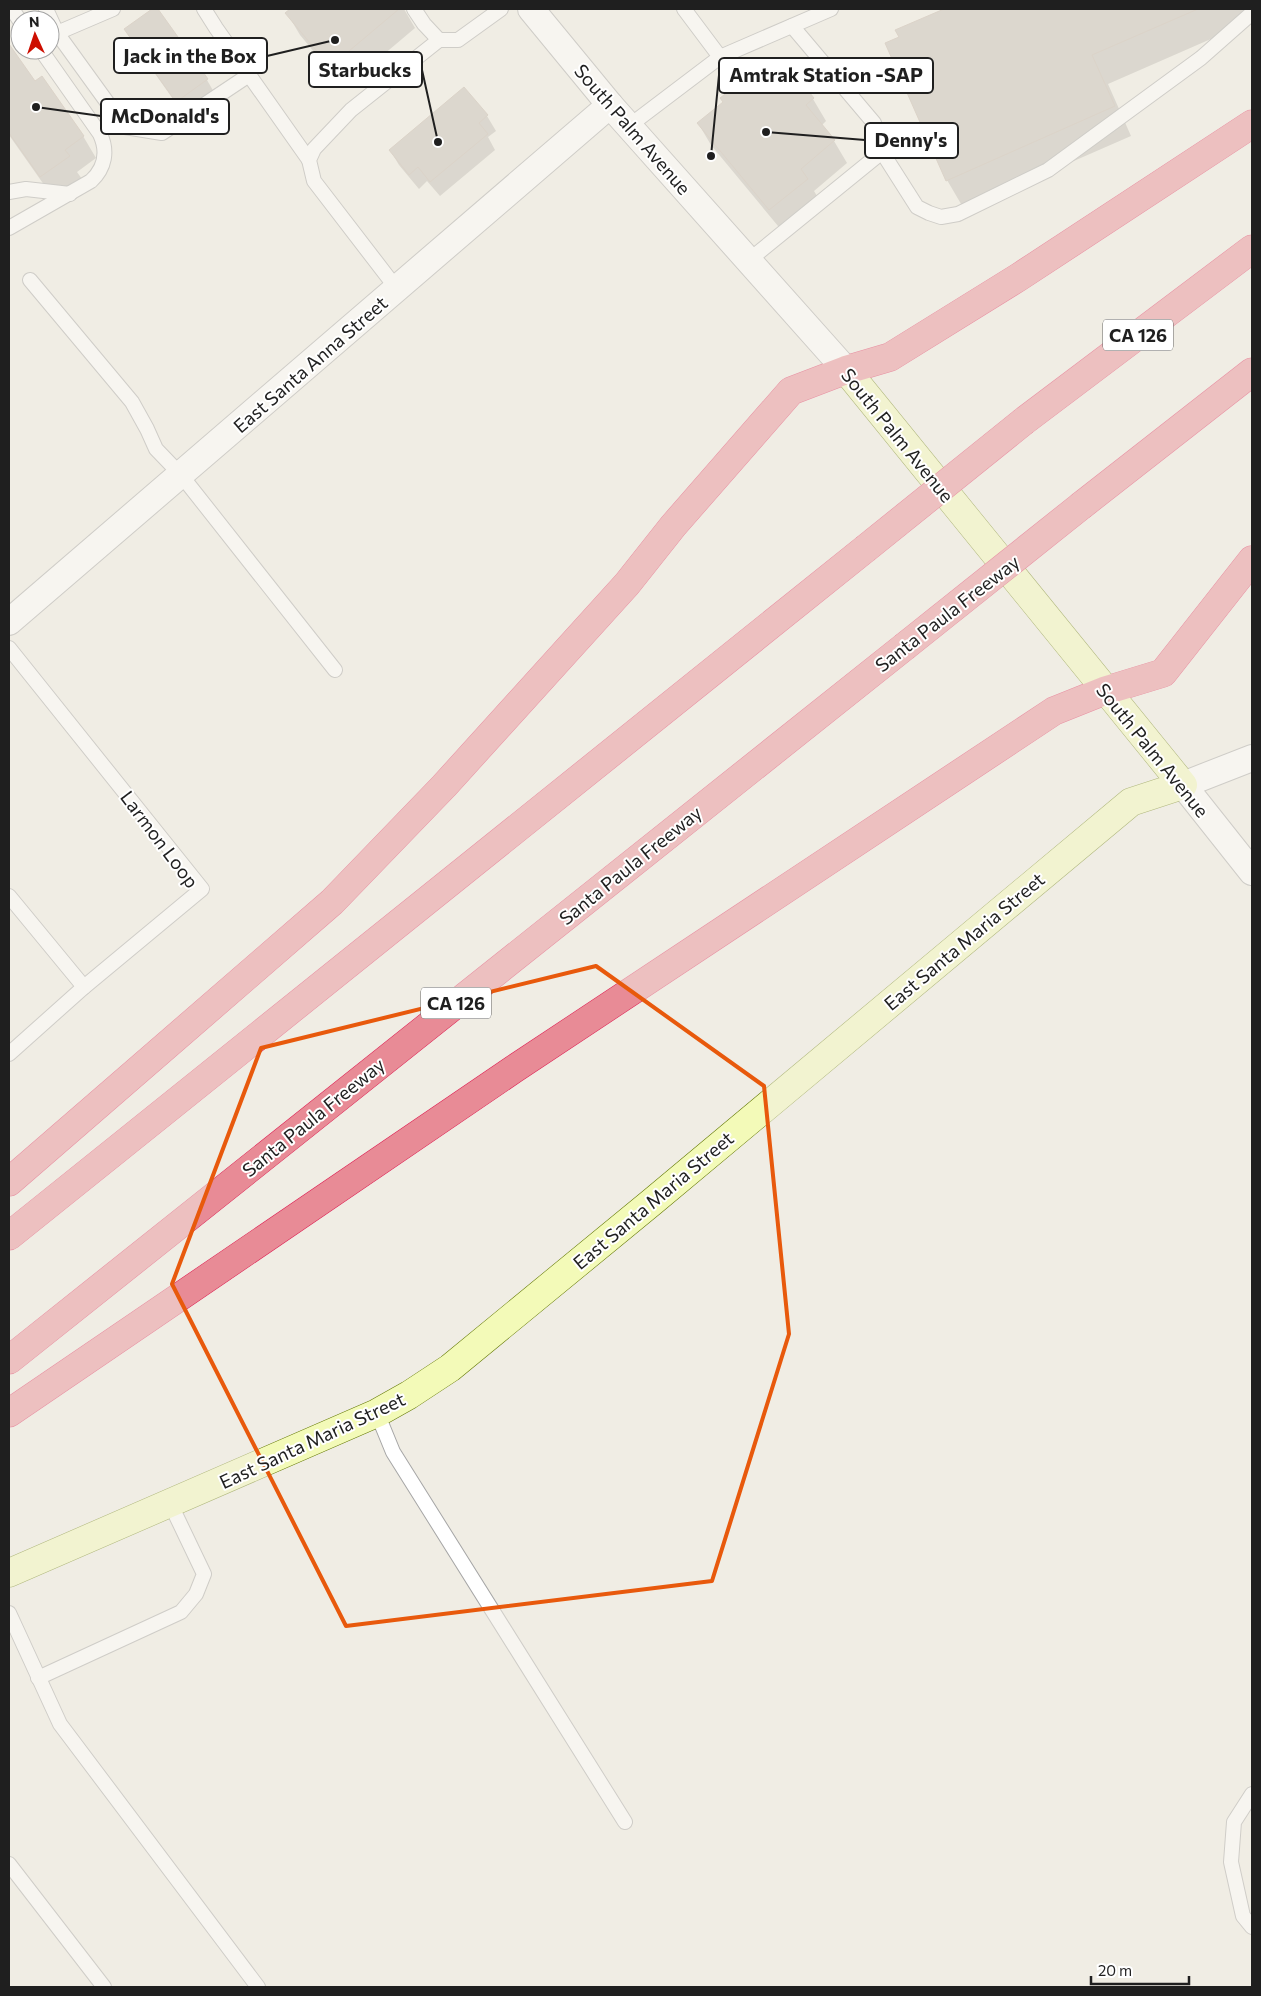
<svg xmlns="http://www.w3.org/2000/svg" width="1261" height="1996" viewBox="0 0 1261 1996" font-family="Commissioner,sans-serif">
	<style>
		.shadow { fill: #0003 }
		.building { fill: #c4bcb4; stroke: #c1b4a7 }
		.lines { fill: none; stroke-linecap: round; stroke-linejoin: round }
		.lane-casing { stroke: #a6a6a6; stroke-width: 16 }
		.street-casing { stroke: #a6a6a6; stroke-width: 28 }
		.secondary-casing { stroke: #637803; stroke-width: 29 }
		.highway-casing { stroke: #d25; stroke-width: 29 }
		.lane { stroke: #fff; stroke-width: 14 }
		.street { stroke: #fff; stroke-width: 26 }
		.secondary { stroke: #f3fab8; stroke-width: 28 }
		.highway { stroke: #e88b96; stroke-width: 28 }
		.highway-bridge-casing { stroke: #d25; stroke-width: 29; stroke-linecap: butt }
		.highway-bridge { stroke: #e88b96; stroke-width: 28 }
		.marked { fill: none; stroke: #e8590c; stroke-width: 4; stroke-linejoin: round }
		.labels { text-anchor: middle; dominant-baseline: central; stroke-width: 4; stroke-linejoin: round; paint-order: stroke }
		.shield { fill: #fff; stroke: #626262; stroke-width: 1 }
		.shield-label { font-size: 18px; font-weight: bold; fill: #1f1f1f }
		.street-label { font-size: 19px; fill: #1f1f1f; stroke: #fff }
		.leader { fill: none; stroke: #1f1f1f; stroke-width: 2 }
		.callout-dot { fill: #1f1f1f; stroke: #fff; stroke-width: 2 }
		.callout { fill: #fff; stroke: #1f1f1f; stroke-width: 2 }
		.callout-label { font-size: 20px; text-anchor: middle; font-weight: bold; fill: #1f1f1f }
	</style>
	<rect width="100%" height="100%" fill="#f0ede4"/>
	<g class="shadow">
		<polygon points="154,9 156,9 207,80 215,94 185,116 134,44 125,29"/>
		<polygon points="292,9 404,9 415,28 344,88 300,35 287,13"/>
		<polygon points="947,9 1252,9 1252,21 1108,84 1131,136 964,209 947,180 897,31"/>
		<polygon points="9,46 35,83 83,136 96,158 77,172 82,179 54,199 9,135"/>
		<polygon points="782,61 813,99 826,121 821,126 834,141 847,163 814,191 820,201 783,232 711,145 698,123 751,86"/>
		<polygon points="464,89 487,116 496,131 488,137 495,150 440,196 427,181 419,189 399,165 390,150"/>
	</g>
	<g class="building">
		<polygon points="152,9 158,9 208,79 176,102 124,29"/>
		<polygon points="290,9 399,9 330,67 285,13"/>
		<polygon points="944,9 1198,9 1092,55 1115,106 946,181 885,43 899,37 895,30"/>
		<polygon points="9,44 35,81 42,76 84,136 65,150 70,156 40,177 9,133"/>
		<polygon points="782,59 814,98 806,105 835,140 801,169 808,179 769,210 697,123 723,102 720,98 746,78 751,84"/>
		<polygon points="464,87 488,115 479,123 488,134 430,182 418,167 409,175 389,150"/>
	</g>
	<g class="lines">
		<g class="lane-casing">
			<g id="lane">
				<polyline points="12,9 20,21"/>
				<polyline points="46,9 57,33 113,9"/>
				<polyline points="204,9 216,28 309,160"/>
				<polyline points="414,9 424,24 439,40"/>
				<polyline points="684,9 720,57"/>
				<polyline points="792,26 874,123 882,152 917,207 929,213 941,217 958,214 1048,170 1201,58 1252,13"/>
				<polyline points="57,33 125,127 162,133 249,75"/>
				<polyline points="629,126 720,57 831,9"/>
				<polyline points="9,192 26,189 70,194"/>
				<path d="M9,228L91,181C105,168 108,151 100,134L41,50"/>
				<polyline points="748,261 882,152"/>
				<polyline points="30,280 132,402 147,429 156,449 181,475 335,670"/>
				<polyline points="397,289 314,181 309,160 314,149 351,110 439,40 458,40 501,9"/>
				<polyline points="9,648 202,889 84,987 9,896"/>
				<polyline points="9,1054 84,987"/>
				<polyline points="377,1413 393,1452 625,1822"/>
				<polyline points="9,1613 60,1724 258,1987"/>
				<polyline points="38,1678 181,1612 196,1594 204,1574 170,1503"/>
				<polyline points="1252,1794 1234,1822 1231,1862 1243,1916 1252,1927"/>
				<polyline points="9,1864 104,1987"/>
			</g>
		</g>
		<g class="street-casing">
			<g id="street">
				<polyline points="531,9 610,105 846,370"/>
				<polyline points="9,622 610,105"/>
				<polyline points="1252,758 1183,785 1252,872"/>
			</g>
		</g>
		<g class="secondary-casing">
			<polyline id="secondary" points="9,1573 377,1413 409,1395 450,1368 652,1202 1131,802 1183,785 846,370"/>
		</g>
		<g class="highway-casing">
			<g id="highway">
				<polyline points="1024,421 1252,249"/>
				<polyline points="1082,505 1252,372"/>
				<polyline points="9,1182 332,902 444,786 627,584 673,526 791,391 846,370 890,357 1019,277 1252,124"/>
				<polyline points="9,1236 865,549"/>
				<polyline points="9,1360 904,647"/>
				<polyline points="9,1413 514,1069 1054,711 1104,691 1163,673 1252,560"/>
			</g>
		</g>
		<use href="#lane" class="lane"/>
		<use href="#street" class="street"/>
		<use href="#secondary" class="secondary"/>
		<use href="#highway" class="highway"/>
		<g class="highway-bridge-casing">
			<g id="highway-bridge">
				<polyline points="865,549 1024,421"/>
				<polyline points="904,647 1082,505"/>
			</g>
		</g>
		<use href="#highway-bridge" class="highway-bridge"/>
	</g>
	<path d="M0 0H1261V1996H0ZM596,966L764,1086L789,1334L712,1581L346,1626L172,1284L261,1048Z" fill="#f0ede4" fill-opacity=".55" fill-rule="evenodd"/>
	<path class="marked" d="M596,966L764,1086L789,1334L712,1581L346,1626L172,1284L261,1048Z"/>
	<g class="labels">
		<g class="shield">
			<rect x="1103" y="319.5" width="70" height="31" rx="4"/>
			<rect x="421" y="987.5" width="70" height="31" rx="4"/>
		</g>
		<g class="shield-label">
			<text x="1138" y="335">CA 126</text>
			<text x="456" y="1003">CA 126</text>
		</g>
		<g class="street-label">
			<text transform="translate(633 129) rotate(49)">South Palm Avenue</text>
			<text transform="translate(310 364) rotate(-41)">East Santa Anna Street</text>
			<text transform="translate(898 435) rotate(51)">South Palm Avenue</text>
			<text transform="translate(947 613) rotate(-38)">Santa Paula Freeway</text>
			<text transform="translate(1153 750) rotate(51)">South Palm Avenue</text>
			<text transform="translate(160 839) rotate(53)">Larmon Loop</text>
			<text transform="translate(630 865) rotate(-39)">Santa Paula Freeway</text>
			<text transform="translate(964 941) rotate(-40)">East Santa Maria Street</text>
			<text transform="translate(313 1117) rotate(-39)">Santa Paula Freeway</text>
			<text transform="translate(653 1200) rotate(-40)">East Santa Maria Street</text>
			<text transform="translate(312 1440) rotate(-25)">East Santa Maria Street</text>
		</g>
	</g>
	<path class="leader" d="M335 40L267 56M438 142L422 70M711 156L719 75M36 107L101 116M766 132L865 140"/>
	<g class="callout-dot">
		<circle cx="335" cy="40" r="5"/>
		<circle cx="438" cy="142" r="5"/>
		<circle cx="711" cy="156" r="5"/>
		<circle cx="36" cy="107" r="5"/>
		<circle cx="766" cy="132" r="5"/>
	</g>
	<g class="callout">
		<rect x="114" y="38" width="153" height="35" rx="5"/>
		<rect x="309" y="52" width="113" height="35" rx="5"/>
		<rect x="719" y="58" width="214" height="35" rx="5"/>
		<rect x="101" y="99" width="128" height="35" rx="5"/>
		<rect x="865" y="123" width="93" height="35" rx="5"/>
	</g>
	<g class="callout-label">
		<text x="190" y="63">Jack in the Box</text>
		<text x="365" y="77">Starbucks</text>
		<text x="826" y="82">Amtrak Station -SAP</text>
		<text x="165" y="123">McDonald's</text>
		<text x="911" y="147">Denny's</text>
	</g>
	<rect width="1261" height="1996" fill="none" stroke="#1f1f1f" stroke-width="20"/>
	<g transform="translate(35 35) rotate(357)"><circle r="24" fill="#ffffff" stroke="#a5a5a5"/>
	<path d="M0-4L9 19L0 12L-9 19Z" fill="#cd0e00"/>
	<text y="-8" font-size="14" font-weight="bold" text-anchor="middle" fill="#1f1f1f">N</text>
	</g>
	<path d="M1091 1976v8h98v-8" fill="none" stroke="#1f1f1f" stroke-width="2.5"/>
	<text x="1098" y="1976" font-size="15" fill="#1f1f1f" stroke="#ffffff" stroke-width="4" paint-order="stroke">20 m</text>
</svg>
